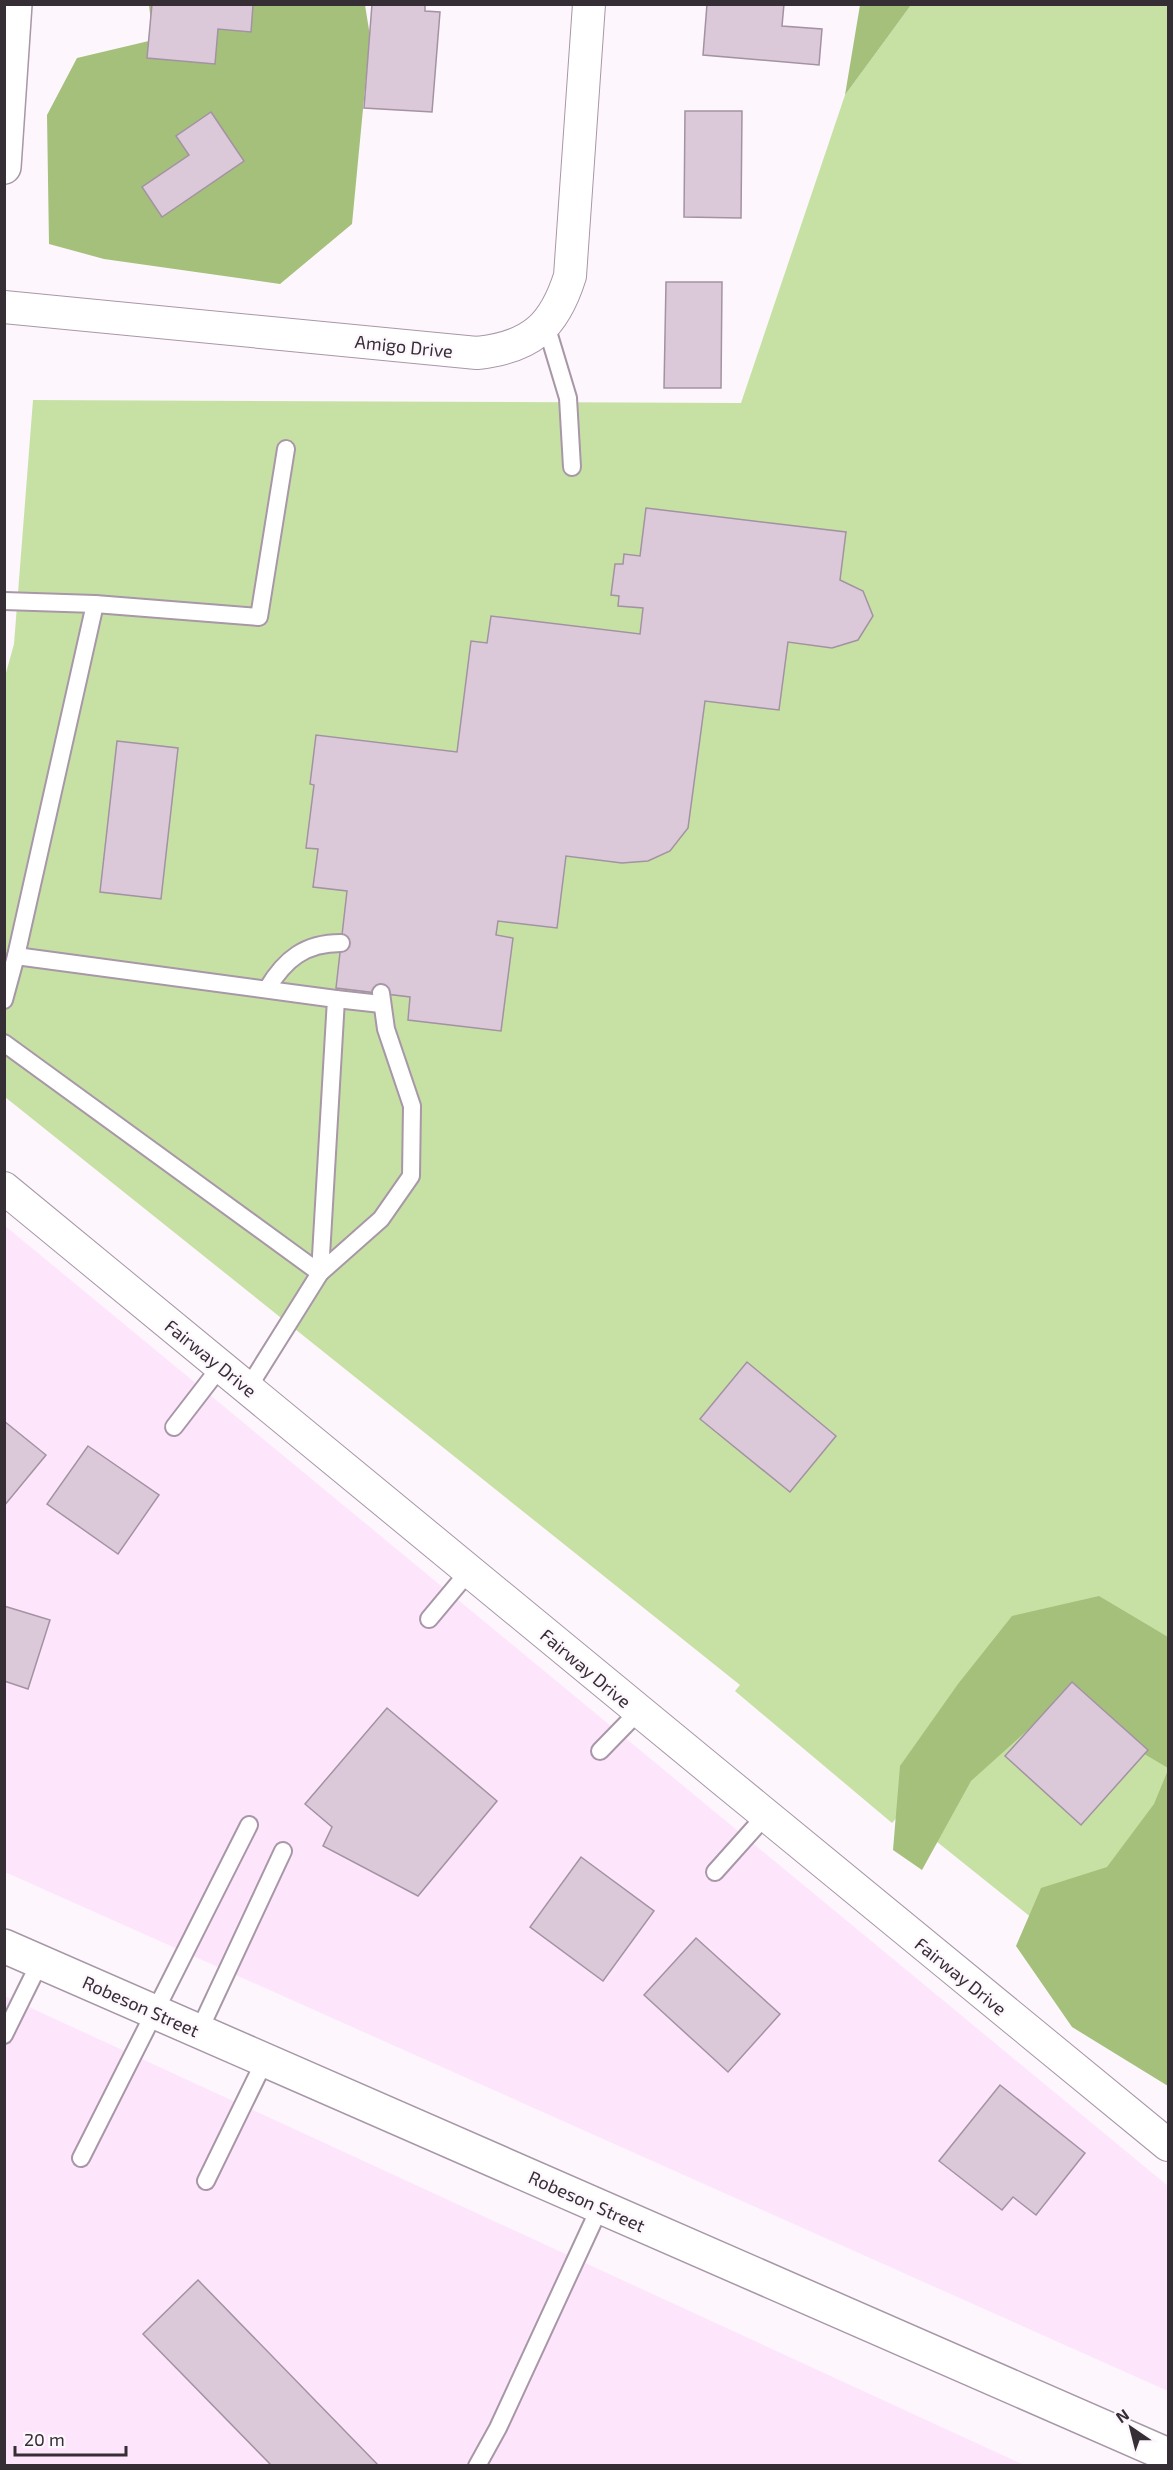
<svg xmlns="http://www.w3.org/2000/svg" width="1173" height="2470" viewBox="0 0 1173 2470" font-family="'Exo 2',sans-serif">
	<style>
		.built { fill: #fde5fc }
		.green { fill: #c7e1a5 }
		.forest { fill: #a4c07b }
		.building { fill: #dbc9da; stroke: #a392a2; stroke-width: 1.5 }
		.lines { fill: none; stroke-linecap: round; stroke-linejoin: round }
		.service-casing { stroke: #a897a7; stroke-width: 20 }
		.minor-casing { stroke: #a897a7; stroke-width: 34 }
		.secondary-casing { stroke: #a897a7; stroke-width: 36 }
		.primary-casing { stroke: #a897a7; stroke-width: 36 }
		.service { stroke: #fff; stroke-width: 16 }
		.minor { stroke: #fff; stroke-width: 32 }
		.secondary { stroke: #fff; stroke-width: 33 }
		.primary { stroke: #fff; stroke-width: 33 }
		.labels { text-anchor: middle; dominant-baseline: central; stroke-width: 4.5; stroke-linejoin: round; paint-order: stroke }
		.street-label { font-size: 18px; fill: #352e35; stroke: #fdf6fd }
	</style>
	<rect width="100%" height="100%" fill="#fdf6fd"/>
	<g class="built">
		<polygon points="4,1225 1168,2186 1168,2391 5,1872"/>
		<polygon points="5,1996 1024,2465 5,2465"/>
	</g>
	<polygon class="green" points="911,5 1168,5 1168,2027 901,1813 892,1823 735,1691 740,1685 5,1097 4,680 14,644 33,400 741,403 845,95"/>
	<g class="forest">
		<polygon points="149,5 365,5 370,36 352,224 280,284 104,259 49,244 47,115 77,58 153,40"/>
		<polygon points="860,5 911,5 845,95"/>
		<polygon points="1099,1596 1168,1637 1168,1768 1075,1713 1031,1727 971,1781 922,1870 893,1850 900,1766 958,1684 1012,1616"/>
		<polygon points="1168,1770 1168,2086 1072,2027 1016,1946 1041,1888 1107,1867 1154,1804"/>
	</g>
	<g class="building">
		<polygon points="152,4 253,5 251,32 218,29 215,64 147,58"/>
		<polygon points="372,4 425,4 425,11 440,12 432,112 364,108"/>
		<polygon points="707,4 784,4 782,26 822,29 819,65 703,55"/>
		<polygon points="685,111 742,111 741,218 684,217"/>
		<polygon points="211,112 244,161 162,217 142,187 189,155 176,136"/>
		<polygon points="666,282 722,282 721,388 664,388"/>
		<polygon points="646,508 846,532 840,580 863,591 873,616 858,640 832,648 788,642 779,710 705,701 688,828 670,851 648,861 622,863 566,856 557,928 498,921 496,935 513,938 501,1031 408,1020 410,997 336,988 347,891 313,887 318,849 306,848 314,785 310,784 316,735 457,752 471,641 487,643 491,616 640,634 643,608 618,606 619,596 611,595 615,564 623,564 624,554 640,556"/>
		<polygon points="117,741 178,748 161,899 100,892"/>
		<polygon points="747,1362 836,1436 790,1492 700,1419"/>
		<polygon points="4,1421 46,1455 4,1506"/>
		<polygon points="88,1446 159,1495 118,1554 47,1504"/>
		<polygon points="4,1606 50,1620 28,1689 4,1681"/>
		<polygon points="1072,1682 1148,1750 1081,1825 1005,1756"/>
		<polygon points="387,1708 497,1801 418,1896 323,1846 332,1827 305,1804"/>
		<polygon points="581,1857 654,1911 603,1981 530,1927"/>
		<polygon points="696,1938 780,2014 728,2072 644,1995"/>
		<polygon points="1000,2085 1085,2153 1036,2215 1013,2197 1002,2210 939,2161"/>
		<polygon points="198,2280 379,2466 272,2466 143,2334"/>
	</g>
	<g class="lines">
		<g class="service-casing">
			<g id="service">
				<polyline points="546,325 568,398 572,467"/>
				<polyline points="4,601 95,604 16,956 336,999 320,1273 248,1388"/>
				<polyline points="95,604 259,617 286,449"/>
				<path d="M267,989C285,959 305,943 341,943"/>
				<polyline points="336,999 381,1004"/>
				<polyline points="4,1000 16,956"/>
				<polyline points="4,1043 320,1273 381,1219 411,1176 412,1106 386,1029 381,993"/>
				<polyline points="174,1427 221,1366"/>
				<polyline points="429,1619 470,1570"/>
				<polyline points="600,1751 638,1712"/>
				<polyline points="715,1872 765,1816"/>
				<polyline points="199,2031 283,1851"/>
				<polyline points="4,2035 40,1962"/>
				<polyline points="81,2158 249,1825"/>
				<polyline points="206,2181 266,2058"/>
				<polyline points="477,2466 498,2428 600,2207"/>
			</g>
		</g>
		<g class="minor-casing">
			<g id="minor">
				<path d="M4,307L477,353C531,347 554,327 570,276L589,4"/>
				<path d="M4,1188C393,1507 779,1827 1168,2145"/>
			</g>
		</g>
		<g class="secondary-casing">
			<polyline id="secondary" points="4,167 15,4"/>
		</g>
		<g class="primary-casing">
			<polyline id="primary" points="4,1946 1168,2455"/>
		</g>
		<use href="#service" class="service"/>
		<use href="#minor" class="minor"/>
		<use href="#secondary" class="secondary"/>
		<use href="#primary" class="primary"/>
	</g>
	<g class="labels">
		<g class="street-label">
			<text transform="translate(404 346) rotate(6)">Amigo Drive</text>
			<text transform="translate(211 1358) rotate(39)">Fairway Drive</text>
			<text transform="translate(586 1668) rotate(40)">Fairway Drive</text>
			<text transform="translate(961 1976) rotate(39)">Fairway Drive</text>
			<text transform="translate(141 2006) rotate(24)">Robeson Street</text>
			<text transform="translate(587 2201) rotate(24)">Robeson Street</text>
		</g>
	</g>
	<rect width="1173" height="2470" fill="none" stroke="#352e35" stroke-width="12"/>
	<g transform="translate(1131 2428) rotate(325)" stroke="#fdf6fd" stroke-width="4.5" paint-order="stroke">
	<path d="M0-4.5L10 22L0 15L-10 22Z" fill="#352e35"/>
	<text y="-9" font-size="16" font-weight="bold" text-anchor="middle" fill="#352e35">N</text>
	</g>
	<path d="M15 2446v9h111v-9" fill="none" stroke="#352e35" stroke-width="3"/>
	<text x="24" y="2446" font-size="18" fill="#352e35" stroke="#fdf6fd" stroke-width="4.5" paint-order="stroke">20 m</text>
</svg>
